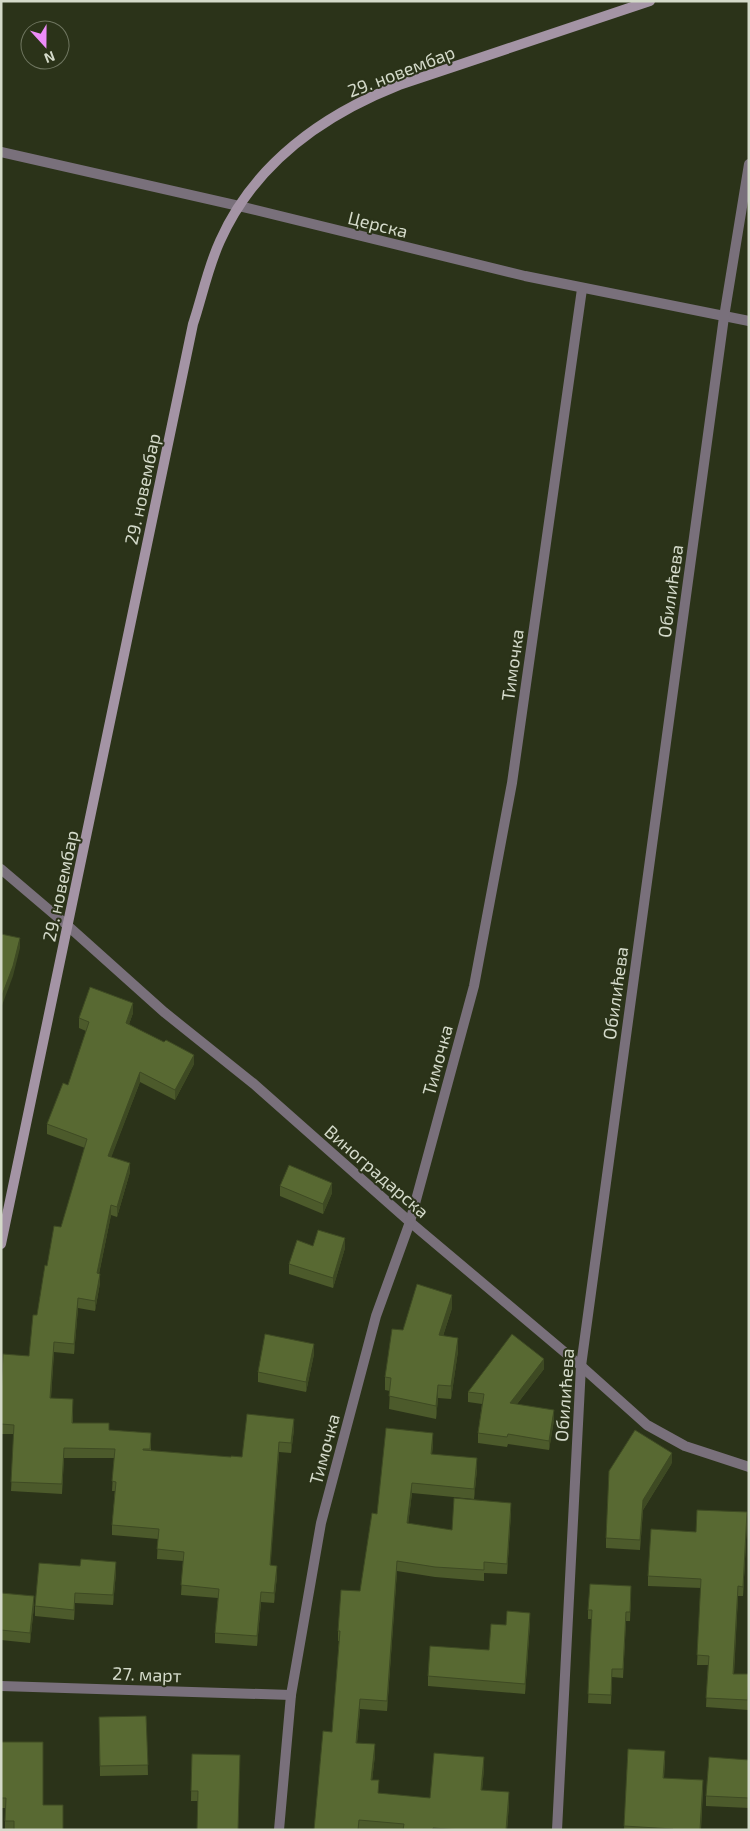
<svg xmlns="http://www.w3.org/2000/svg" width="750" height="1831" viewBox="0 0 750 1831" font-family="'Exo 2',sans-serif">
	<style>
		.lines { fill: none; stroke-linecap: round; stroke-linejoin: round }
		.street { stroke: #79707b; stroke-width: 10 }
		.secondary { stroke: #a494a5; stroke-width: 10 }
		.wall { fill: #4c5a2b }
		.shaded-wall { fill: #3e4a23 }
		.building { fill: #586932; stroke: #3e4a23 }
		.labels { text-anchor: middle; dominant-baseline: central; stroke-width: 4; stroke-linejoin: round; paint-order: stroke }
		.street-label { font-size: 18px; fill: #d4daca; stroke: #2b3319 }
	</style>
	<rect width="100%" height="100%" fill="#2b3319"/>
	<g class="lines">
		<g class="street">
			<polyline points="1,152 239,206 525,276 749,321"/>
			<polyline points="1,869 68,926 164,1012 254,1084 410,1222 581,1366 647,1425 685,1446 749,1467"/>
			<polyline points="1,1686 291,1695"/>
			<polyline points="279,1830 291,1695 321,1523 376,1316 410,1222 474,986 512,783 582,289"/>
			<polyline points="557,1830 581,1366 724,317 749,164"/>
		</g>
		<path class="secondary" d="M1,1244L193,324C202,297 208,267 220,241C254,164 323,115 399,85L650,1"/>
	</g>
	<g class="wall">
		<polygon points="133,1013 129,1024 194,1064 175,1100 140,1082 111,1157 130,1172 117,1217 111,1215 99,1274 100,1283 95,1311 78,1308 74,1354 54,1352 51,1398 73,1409 73,1423 109,1430 151,1433 151,1451 231,1457 242,1457 294,1429 291,1453 279,1452 270,1565 277,1576 274,1603 261,1602 257,1646 215,1643 215,1633 218,1598 181,1595 183,1561 157,1559 158,1539 112,1535 112,1525 115,1491 112,1491 114,1458 64,1458 62,1494 11,1491 14,1434 1,1434 1,1397 29,1356 47,1266 61,1227 85,1148 47,1134 47,1124 68,1085 86,1031 79,1028 79,1018"/>
		<polygon points="280,1186 332,1193 323,1214 280,1196"/>
		<polygon points="313,1246 345,1248 333,1288 289,1274 289,1264"/>
		<polygon points="452,1308 443,1336 458,1351 451,1399 438,1398 436,1419 389,1409 390,1391 385,1390 385,1377 403,1330"/>
		<polygon points="314,1354 306,1392 258,1382 258,1372"/>
		<polygon points="544,1369 517,1404 554,1420 549,1450 508,1444 507,1447 478,1443 478,1433 482,1404 468,1402 468,1392"/>
		<polygon points="433,1443 432,1454 477,1469 474,1499 412,1493 408,1524 452,1530 511,1513 507,1574 484,1573 484,1581 435,1577 397,1571 387,1711 360,1709 357,1743 375,1755 372,1780 378,1794 430,1798 484,1768 482,1790 509,1803 507,1830 314,1830 332,1732 339,1641 338,1641 338,1631 360,1591 377,1514"/>
		<polygon points="672,1463 643,1510 640,1550 606,1548 606,1538"/>
		<polygon points="747,1522 743,1596 738,1596 734,1674 749,1674 748,1710 706,1707 708,1665 697,1665 701,1588 648,1586 648,1576 696,1532"/>
		<polygon points="80,1566 116,1572 113,1605 75,1603 74,1620 35,1616 35,1606"/>
		<polygon points="1,1593 34,1606 30,1643 1,1640"/>
		<polygon points="631,1595 630,1621 626,1621 623,1678 612,1677 611,1704 588,1703 592,1619 588,1619 588,1610"/>
		<polygon points="530,1623 525,1694 428,1686 428,1676 489,1650 506,1625"/>
		<polygon points="146,1716 148,1775 100,1776 99,1717"/>
		<polygon points="1,1742 43,1805 63,1830 5,1830 5,1808 1,1808"/>
		<polygon points="628,1749 665,1760 664,1778 703,1789 701,1830 624,1830"/>
		<polygon points="192,1754 240,1755 198,1801 191,1801"/>
		<polygon points="749,1760 749,1808 706,1806 706,1796"/>
	</g>
	<g class="shaded-wall">
		<polygon points="20,938 20,948 13,976 1,1008 1,998"/>
		<polygon points="133,1003 133,1013 126,1033 126,1023"/>
		<polygon points="194,1055 194,1064 175,1100 175,1090"/>
		<polygon points="140,1072 140,1082 108,1166 108,1156"/>
		<polygon points="130,1163 130,1172 117,1217 117,1207"/>
		<polygon points="332,1183 332,1193 323,1214 323,1204"/>
		<polygon points="111,1205 111,1215 97,1283 97,1273"/>
		<polygon points="345,1238 345,1248 333,1288 333,1278"/>
		<polygon points="100,1274 100,1283 95,1311 95,1301"/>
		<polygon points="452,1295 452,1308 439,1348 439,1335"/>
		<polygon points="78,1298 78,1308 74,1354 74,1344"/>
		<polygon points="458,1338 458,1351 451,1399 451,1386"/>
		<polygon points="54,1342 54,1352 50,1407 50,1398"/>
		<polygon points="314,1344 314,1354 306,1392 306,1382"/>
		<polygon points="544,1359 544,1369 510,1413 510,1403"/>
		<polygon points="438,1385 438,1398 436,1419 436,1406"/>
		<polygon points="554,1410 554,1420 549,1450 549,1441"/>
		<polygon points="294,1419 294,1429 291,1453 291,1443"/>
		<polygon points="433,1433 433,1443 431,1465 431,1454"/>
		<polygon points="279,1442 279,1452 270,1575 270,1565"/>
		<polygon points="672,1453 672,1463 643,1510 640,1550 643,1500"/>
		<polygon points="477,1458 477,1469 474,1499 474,1489"/>
		<polygon points="412,1483 412,1493 407,1534 407,1523"/>
		<polygon points="511,1503 511,1513 507,1574 507,1564"/>
		<polygon points="747,1512 747,1522 743,1596 743,1587"/>
		<polygon points="397,1561 397,1571 387,1711 387,1701"/>
		<polygon points="116,1562 116,1572 113,1605 113,1595"/>
		<polygon points="277,1566 277,1576 274,1603 274,1593"/>
		<polygon points="738,1586 738,1596 733,1683 733,1674"/>
		<polygon points="261,1592 261,1602 257,1646 257,1636"/>
		<polygon points="75,1593 75,1603 74,1620 74,1610"/>
		<polygon points="34,1596 34,1606 30,1643 30,1633"/>
		<polygon points="530,1613 530,1623 525,1694 525,1684"/>
		<polygon points="360,1699 360,1709 356,1754 356,1743"/>
		<polygon points="375,1744 375,1755 371,1790 371,1780"/>
		<polygon points="484,1757 484,1768 481,1801 481,1790"/>
		<polygon points="509,1792 509,1803 507,1830 506,1830"/>
	</g>
	<g class="building">
		<polygon points="1,934 20,938 13,966 1,998"/>
		<polygon points="90,987 133,1003 126,1023 164,1042 166,1040 194,1055 175,1090 140,1072 108,1156 130,1163 117,1207 111,1205 97,1273 100,1274 95,1301 78,1298 74,1344 54,1342 50,1398 73,1399 72,1423 109,1423 109,1430 151,1433 150,1449 143,1449 143,1450 231,1457 231,1456 242,1457 247,1414 294,1419 291,1443 279,1442 270,1565 277,1566 274,1593 261,1592 257,1636 215,1633 219,1589 181,1585 184,1552 157,1549 159,1529 112,1525 116,1482 112,1481 115,1449 64,1448 62,1484 11,1482 14,1425 1,1424 1,1397 3,1354 29,1356 33,1315 37,1315 45,1265 47,1266 54,1226 61,1227 87,1139 47,1124 63,1083 68,1085 89,1022 79,1018"/>
		<polygon points="289,1165 332,1183 323,1204 280,1186"/>
		<polygon points="318,1230 345,1238 333,1278 289,1264 297,1240 313,1246"/>
		<polygon points="417,1284 452,1295 439,1335 458,1338 451,1386 438,1385 436,1406 389,1396 391,1378 385,1377 392,1329 403,1330"/>
		<polygon points="265,1334 314,1344 306,1382 258,1372"/>
		<polygon points="512,1334 544,1359 510,1403 554,1410 549,1441 508,1434 507,1437 478,1433 484,1394 468,1392"/>
		<polygon points="386,1428 433,1433 431,1454 477,1458 474,1489 412,1483 407,1523 452,1530 454,1498 511,1503 507,1564 484,1562 484,1570 435,1567 397,1561 387,1701 360,1699 356,1743 375,1744 371,1780 379,1780 378,1793 430,1798 434,1753 484,1757 481,1790 509,1792 506,1830 462,1830 433,1828 433,1830 403,1830 404,1824 359,1820 358,1830 314,1830 323,1731 332,1732 340,1631 338,1631 341,1590 360,1591 372,1513 377,1514"/>
		<polygon points="635,1430 672,1453 643,1500 640,1540 606,1538 609,1471"/>
		<polygon points="697,1510 747,1512 743,1587 738,1586 733,1674 749,1674 748,1700 706,1698 709,1656 697,1655 701,1579 648,1576 651,1529 696,1532"/>
		<polygon points="81,1559 116,1562 113,1595 75,1593 74,1610 35,1606 39,1563 80,1566"/>
		<polygon points="590,1584 631,1586 630,1612 626,1612 623,1669 612,1669 611,1695 588,1694 592,1610 588,1610"/>
		<polygon points="1,1593 34,1596 30,1633 1,1630"/>
		<polygon points="507,1611 530,1613 525,1684 428,1676 430,1646 489,1650 491,1624 506,1625"/>
		<polygon points="146,1716 148,1765 100,1766 99,1717"/>
		<polygon points="1,1742 43,1742 43,1805 63,1805 63,1830 14,1830 14,1821 5,1821 6,1798 1,1798"/>
		<polygon points="628,1749 665,1751 663,1778 703,1780 700,1830 673,1830 673,1829 624,1826"/>
		<polygon points="192,1754 240,1755 238,1830 197,1830 198,1791 191,1791"/>
		<polygon points="709,1757 749,1760 749,1798 706,1796"/>
	</g>
	<g class="labels">
		<g class="street-label">
			<text transform="translate(401 71) rotate(-21)">29. новембар</text>
			<text transform="translate(378 224) rotate(14)">Церска</text>
			<text transform="translate(142 489) rotate(-78)">29. новембар</text>
			<text transform="translate(670 591) rotate(-82)">Обилићева</text>
			<text transform="translate(512 665) rotate(-82)">Тимочка</text>
			<text transform="translate(60 886) rotate(-78)">29. новембар</text>
			<text transform="translate(615 993) rotate(-82)">Обилићева</text>
			<text transform="translate(437 1060) rotate(-75)">Тимочка</text>
			<text transform="translate(377 1171) rotate(41)">Виноградарска</text>
			<text transform="translate(564 1395) rotate(-86)">Обилићева</text>
			<text transform="translate(324 1449) rotate(-75)">Тимочка</text>
			<text transform="translate(147 1674) rotate(2)">27. март</text>
		</g>
	</g>
	<rect width="750" height="1831" fill="none" stroke="#d4daca" stroke-width="5"/>
	<g transform="translate(45 45) rotate(159)"><circle r="24" fill="#2b3319" stroke="#6f7660"/>
	<path d="M0-4L9 19L0 12L-9 19Z" fill="#ed8cf9"/>
	<text y="-8" font-size="14" font-weight="bold" text-anchor="middle" fill="#d4daca">N</text>
	</g>
</svg>
